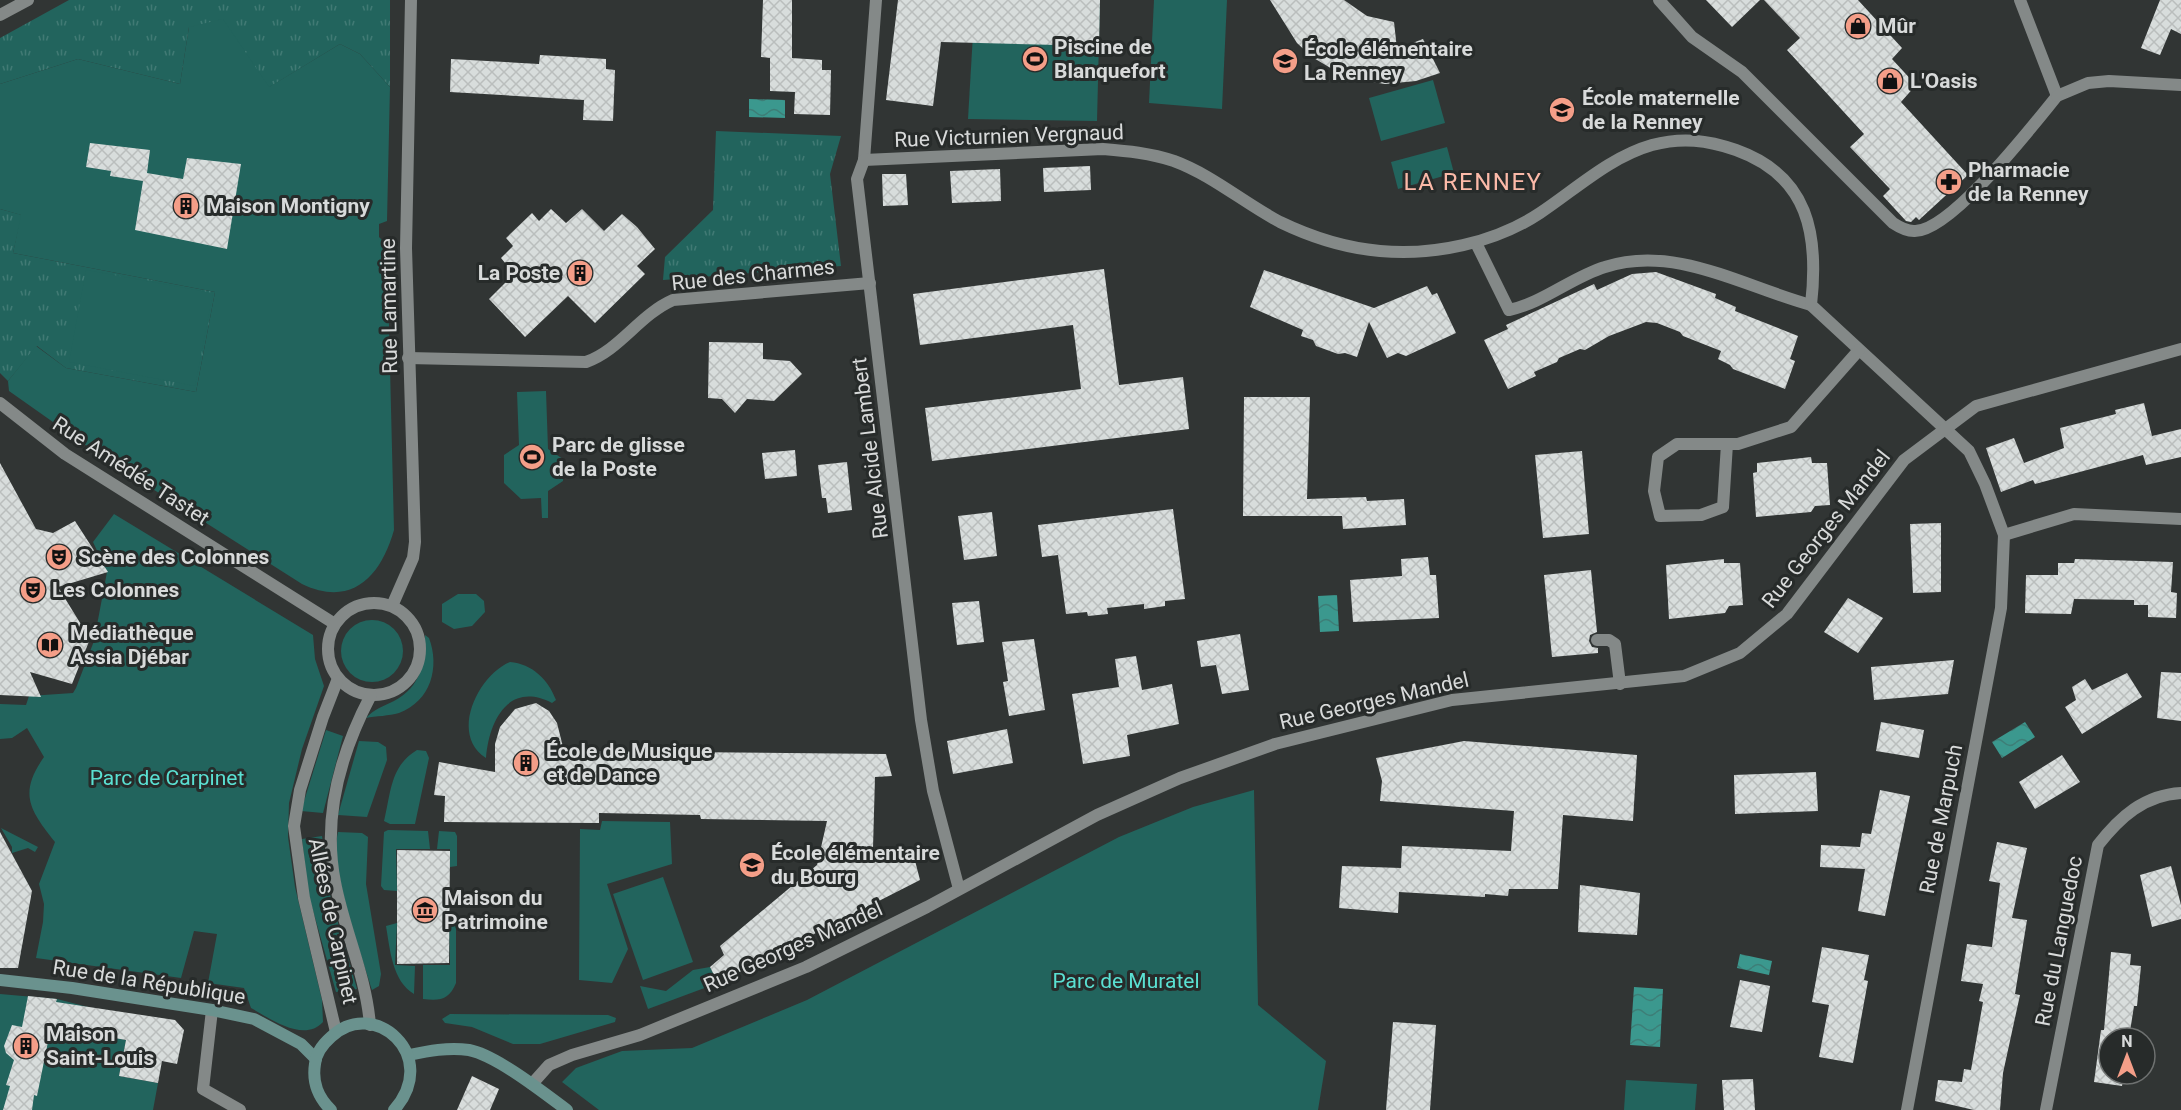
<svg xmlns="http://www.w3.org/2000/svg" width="2181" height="1110" viewBox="0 0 2181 1110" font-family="Roboto,sans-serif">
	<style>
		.grass { fill: url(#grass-tufts) }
		.green { fill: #22645d }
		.water { fill: url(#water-waves) }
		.building { fill: url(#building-cross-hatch) }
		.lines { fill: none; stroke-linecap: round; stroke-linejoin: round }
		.lane { stroke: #848988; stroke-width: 12 }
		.street { stroke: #848988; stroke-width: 12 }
		.secondary { stroke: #6a928e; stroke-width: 12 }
		.labels { text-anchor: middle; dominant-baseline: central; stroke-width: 6; stroke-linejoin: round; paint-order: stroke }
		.poi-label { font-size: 21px; font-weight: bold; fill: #d8dada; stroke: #272b2a; text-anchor: start }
		.street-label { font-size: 21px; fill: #d8dada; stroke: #272b2a }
		.park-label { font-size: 21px; fill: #5ae0d2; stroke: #272b2a }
		.quarter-label { font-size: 24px; letter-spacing: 1.5px; fill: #fbb9a8; stroke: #272b2a }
	</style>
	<defs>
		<pattern id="grass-tufts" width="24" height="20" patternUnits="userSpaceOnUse" patternTransform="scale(1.5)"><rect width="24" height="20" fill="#22645d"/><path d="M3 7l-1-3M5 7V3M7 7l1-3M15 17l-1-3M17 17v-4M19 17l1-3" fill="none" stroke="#417a74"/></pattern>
		<pattern id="water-waves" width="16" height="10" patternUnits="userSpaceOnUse" patternTransform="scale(1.5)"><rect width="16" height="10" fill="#3b988e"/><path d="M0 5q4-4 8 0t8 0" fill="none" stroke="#3d7e77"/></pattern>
		<pattern id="building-cross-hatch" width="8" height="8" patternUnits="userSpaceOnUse" patternTransform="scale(1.5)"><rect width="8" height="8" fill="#d8dddc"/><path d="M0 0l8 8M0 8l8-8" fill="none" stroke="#babebd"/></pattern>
	</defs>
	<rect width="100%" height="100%" fill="#313534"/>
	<g class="grass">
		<polygon points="69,0 390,0 390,87 360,54 340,44 268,88 189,27 180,84 78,59 0,84 0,38"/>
		<polygon points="716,131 841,136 830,174 841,266 663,280 665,257 713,210"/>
		<polygon points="0,209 22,215 13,253 215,292 196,392 66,368 37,346 8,381 0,373"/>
	</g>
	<g class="green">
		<polygon points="975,0 1100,0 1097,121 968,119"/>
		<polygon points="1154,0 1227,0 1222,109 1149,103"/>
		<path d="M223,19L269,87L340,44L360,54L390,87L387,221L379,224V237L387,245L394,530C381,576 352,608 302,584L104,458L9,391L8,381L36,346L66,368L196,392L215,292L13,253L21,215L0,209V84L78,59L180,84L189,27Z"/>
		<polygon points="1433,80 1445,123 1381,141 1369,98"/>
		<polygon points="1447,147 1454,173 1398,189 1391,162"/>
		<polygon points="86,270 213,293 195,386 69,362"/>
		<polygon points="546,391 548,449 563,459 563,481 548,491 548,518 542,518 541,498 521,499 504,483 504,455 519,445 517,392"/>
		<path d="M114,514L313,635L315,659L324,686L302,749L289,803L288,837L295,887L322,1000L323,1022C304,1043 271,1019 251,1008L244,988L208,983L217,934L194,931L181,978L36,958L43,922L44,904L39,884L55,842C30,810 18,794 44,757L27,728L12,738L0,739V704L26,705L29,696L73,693L76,688L94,641L107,572L93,542Z"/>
		<polygon points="458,594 476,594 484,601 485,612 472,626 454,629 442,622 442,604"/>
		<circle cx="372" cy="651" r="31"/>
		<path d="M425,635L429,638C440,667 431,701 399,713C389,716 376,716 366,718C374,709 384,706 394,701C421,687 425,663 425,635Z"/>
		<path d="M510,662C532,664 548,679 556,700L552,703C509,681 489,720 486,758C449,735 478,675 510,662Z"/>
		<polygon points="326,730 343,736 323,813 301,811"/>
		<polygon points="359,741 378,742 386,747 387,760 367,817 338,815"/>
		<path d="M417,750L426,751L429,758L415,824H390L384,821C391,793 390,766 417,750Z"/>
		<polygon points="1254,790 1258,1005 1326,1061 1318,1110 599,1110 562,1082 576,1068 622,1051 692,1048 807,1000 1119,837 1193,807"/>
		<polygon points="602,821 670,822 672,864 607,884 628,949 612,983 579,980 580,829 600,830"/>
		<polygon points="1,828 38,847 35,852 28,848 12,853 12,847"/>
		<polygon points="388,830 428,831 430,849 396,849 397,891 384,890 381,886 384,832"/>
		<polygon points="439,831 455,832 457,836 457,866 450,867 450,849 437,849"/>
		<path d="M338,832L362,833L368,837L366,884L381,974L379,986L372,990C361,952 329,868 338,832Z"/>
		<polygon points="322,836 330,895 357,989 336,992 308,893 302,839"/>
		<polygon points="663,877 693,962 643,980 613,894"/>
		<path d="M449,916L456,917V983C449,1000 440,1001 423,999V965H450Z"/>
		<path d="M397,923L395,965L415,966L414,994C392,981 390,949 386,926Z"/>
		<polygon points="710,967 718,983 648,1009 640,986 666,991 693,970"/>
		<polygon points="0,994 57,999 88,1007 84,1032 126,1040 119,1076 158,1083 153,1110 0,1110"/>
		<polygon points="450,1014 608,1015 616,1018 615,1022 540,1044 513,1044 472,1027 445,1023 442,1019"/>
		<polygon points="1626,1080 1697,1084 1695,1110 1624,1110"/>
	</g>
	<g class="water">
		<polygon points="749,99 785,100 785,118 749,117"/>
		<polygon points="1337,595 1339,631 1320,632 1318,596"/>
		<polygon points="2025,722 2035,737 2002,758 1992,742"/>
		<polygon points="1740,954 1772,961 1769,975 1737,968"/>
		<polygon points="1634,987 1663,989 1660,1047 1630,1045"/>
	</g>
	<g class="building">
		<polygon points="763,0 792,0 792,58 822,60 822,70 831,70 830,115 794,114 795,92 770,91 770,58 761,57"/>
		<polygon points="898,0 1100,0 1099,46 941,42 933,106 886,100"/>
		<polygon points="1270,0 1344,0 1367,16 1394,22 1397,49 1423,39 1440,73 1416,81 1385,84 1359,80 1339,73 1312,57 1297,43"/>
		<polygon points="1706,0 1760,0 1732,27"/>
		<polygon points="1764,0 1858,0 1902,48 1892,59 1916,85 1901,102 1968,175 1919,220 1916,217 1911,222 1906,221 1883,196 1890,189 1850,147 1864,134 1787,50 1800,38"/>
		<polygon points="2160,0 2181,0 2181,34 2171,29 2160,55 2141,48"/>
		<polygon points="540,55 606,59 606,69 615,70 613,121 583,120 584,100 450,92 451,59 539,64"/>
		<polygon points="90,143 150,150 147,173 183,179 187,158 241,164 227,249 135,230 143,181 110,176 111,171 86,167"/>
		<polygon points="1090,166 1091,190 1044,192 1043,168"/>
		<polygon points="1000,169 1001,201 952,203 950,171"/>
		<polygon points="882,174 906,174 908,205 883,206"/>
		<polygon points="551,209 566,223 582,209 604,231 622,214 637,227 655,249 637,266 645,274 595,323 568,296 525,337 489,299 514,274 501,258 513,246 506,238 532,213 539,221"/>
		<polygon points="1104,269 1119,385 1183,377 1189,429 932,461 925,408 1081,389 1073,325 920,345 913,294"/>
		<polygon points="1264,270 1374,308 1427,286 1432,295 1437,293 1456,333 1406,356 1398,353 1387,358 1369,322 1357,357 1345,353 1338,354 1316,346 1313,340 1301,336 1303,330 1250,307"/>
		<polygon points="1656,272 1716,294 1715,298 1736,307 1735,311 1798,336 1790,359 1795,361 1785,389 1733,369 1730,365 1718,359 1721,351 1683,336 1680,332 1657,323 1646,322 1609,336 1585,350 1580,349 1559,358 1557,362 1534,372 1536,376 1508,389 1484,340 1508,329 1506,325 1594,284 1597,290 1632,274"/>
		<polygon points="709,342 763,343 763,359 790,361 802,374 774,401 747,399 735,413 722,399 708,398"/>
		<polygon points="1244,397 1310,397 1307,499 1366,497 1367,501 1404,499 1406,525 1343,529 1342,516 1243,516"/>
		<polygon points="2144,403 2152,436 2181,429 2181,457 2146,465 2143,455 2035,484 2033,480 2001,492 1986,448 2014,438 2024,463 2064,448 2060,428 2116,414 2115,410"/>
		<polygon points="795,450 797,476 765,479 762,453"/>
		<polygon points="1582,451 1589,534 1543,538 1535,455"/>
		<polygon points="1811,457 1812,463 1827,463 1830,505 1815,506 1811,512 1756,517 1753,473 1757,472 1757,463"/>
		<polygon points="847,462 852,510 828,513 826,498 822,498 818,465"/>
		<polygon points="0,463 36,529 53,533 75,521 108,572 58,587 90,639 72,684 30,672 41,697 0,695"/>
		<polygon points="1173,509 1185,599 1165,601 1165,606 1144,609 1144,604 1107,608 1108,614 1088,616 1087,612 1066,614 1058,555 1042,557 1038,525"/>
		<polygon points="992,512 997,556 964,560 958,516"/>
		<polygon points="1941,523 1941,592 1913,593 1910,524"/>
		<polygon points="1428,557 1430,575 1436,575 1439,618 1353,622 1350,580 1402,576 1401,559"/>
		<polygon points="1724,559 1724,563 1740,563 1743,605 1729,606 1725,613 1669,619 1666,565"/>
		<polygon points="2075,559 2173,562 2171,592 2177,593 2176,618 2148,617 2148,605 2134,605 2134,600 2074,599 2071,614 2025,613 2026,575 2058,575 2058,563 2074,563"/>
		<polygon points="1591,570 1597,632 1590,635 1589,641 1592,647 1598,648 1598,653 1552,657 1544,575"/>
		<polygon points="1848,598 1883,618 1858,653 1824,632"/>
		<polygon points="979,601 984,642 957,645 952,603"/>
		<polygon points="1240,634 1249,690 1222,694 1216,665 1201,667 1197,641"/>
		<polygon points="1034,639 1045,710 1009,716 1003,682 1008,681 1002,642"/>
		<polygon points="1136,656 1142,690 1172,684 1179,724 1127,735 1130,756 1083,764 1072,694 1119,687 1115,659"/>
		<polygon points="1954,660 1948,694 1874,700 1871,667"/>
		<polygon points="2161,672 2181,673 2181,721 2157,718"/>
		<polygon points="2127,673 2142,697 2082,734 2065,707 2076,700 2072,687 2085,679 2092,690"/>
		<polygon points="536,703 549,711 557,723 564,751 886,754 892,776 875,777 873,848 912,849 920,880 718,983 710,967 724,955 720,946 817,865 827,821 701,819 700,815 599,813 599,823 444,822 445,796 434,795 439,762 495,772 495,744 500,727 515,709"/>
		<polygon points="1881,722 1924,730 1919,758 1876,751"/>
		<polygon points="1007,729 1013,763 953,774 947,741"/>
		<polygon points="1464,741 1637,755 1633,821 1563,815 1558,889 1509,889 1508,896 1485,894 1485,897 1399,892 1398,913 1339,908 1342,866 1401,868 1402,846 1511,851 1514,811 1380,801 1382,781 1376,758"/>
		<polygon points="2062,755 2080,782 2035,809 2019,782"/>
		<polygon points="1816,772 1818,811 1735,814 1734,775"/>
		<polygon points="1880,790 1910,796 1885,916 1858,911 1865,869 1820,867 1821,845 1860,847 1862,833 1871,834"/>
		<polygon points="0,832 32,891 18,968 0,968"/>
		<polygon points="1997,842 2027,848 2012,918 2027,920 2015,994 2020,995 2003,1073 2000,1110 1974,1110 1935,1101 1938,1080 1962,1082 1964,1069 1971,1070 1983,1002 1979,1001 1983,984 1961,981 1967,944 1992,947 2000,883 1989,881"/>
		<polygon points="397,850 450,851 449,963 397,964"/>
		<polygon points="2171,866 2181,905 2181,919 2152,927 2140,875"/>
		<polygon points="1580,885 1640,893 1637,935 1578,932"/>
		<polygon points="1822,947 1869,955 1864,980 1868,981 1853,1063 1819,1057 1829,1005 1812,1002"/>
		<polygon points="2111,952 2131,954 2130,965 2141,966 2137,1006 2134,1006 2129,1038 2109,1038 2109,1074 2124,1074 2122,1086 2094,1082 2101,1030 2104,1030"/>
		<polygon points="1740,980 1770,986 1762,1032 1730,1027"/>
		<polygon points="28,996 57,999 56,1002 175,1020 184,1030 177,1064 162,1061 158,1083 119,1076 126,1040 51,1027 37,1096 34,1095 32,1110 3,1110 10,1086 6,1085 14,1060 6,1053 4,1046 12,1025 22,1027"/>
		<polygon points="1393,1022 1436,1025 1430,1110 1386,1110"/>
		<polygon points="472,1076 499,1089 490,1110 457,1110"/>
		<polygon points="1753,1079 1755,1110 1724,1110 1722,1080"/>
	</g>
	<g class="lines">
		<g class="lane">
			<path d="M1659,0L1692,37L1742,72L1893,223C1899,227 1906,231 1914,231C1950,233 2034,124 2057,96L2020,0"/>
			<polyline points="2057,96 2088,83 2109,81 2181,85"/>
			<path d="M1476,243L1509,310C1543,303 1572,277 1605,267C1675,244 1744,287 1811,305"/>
			<polyline points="1597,640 1609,640 1615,644 1620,684"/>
			<polyline points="212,1010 203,1089 240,1110"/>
		</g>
		<g class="street">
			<polyline points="876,0 864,160 857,179 921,720 933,791 959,889"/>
			<polyline points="0,15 28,0"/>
			<path d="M864,160L1103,149C1127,151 1150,153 1174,161C1212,175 1244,203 1280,222C1311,237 1346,248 1380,251C1433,256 1495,243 1540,213C1576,189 1610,157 1652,145C1682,137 1707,140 1736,150C1809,176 1819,235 1811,305L1969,451L1985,484L2004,535L2001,608L1907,1110"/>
			<path d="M408,358L586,362C620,350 639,315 673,300L870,283"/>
			<polyline points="0,403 65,454 335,624"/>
			<polyline points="1727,444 1723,507 1701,515 1660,516 1654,491 1658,457 1677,444 1738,444 1791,427 1859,350"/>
			<polyline points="2004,535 2074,514 2181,519"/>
			<circle cx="374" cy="649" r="46"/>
			<polyline points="392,606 413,558 415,542 406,248 411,0"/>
			<path d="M370,1025C366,975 344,930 335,882C322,817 341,752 371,695"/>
			<polyline points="336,1032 304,898 294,826 300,790 323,717 337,681"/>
			<polyline points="532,1084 549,1065 572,1055 640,1035 806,967 927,907 1097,815 1180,778 1275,744 1452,700 1684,676 1740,653 1787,614 1904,460 1976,406 2181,349"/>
			<path d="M2046,1110L2098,845C2120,817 2144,795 2181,793"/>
		</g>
		<g class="secondary">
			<polyline points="0,980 72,988 212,1010 254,1019 301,1044 316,1059"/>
			<path d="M409,1055C428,1051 448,1047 469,1050C496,1055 544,1093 567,1110"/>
			<path d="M331,1110C318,1097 312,1083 315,1064C316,1053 323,1044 331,1037C373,996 442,1056 394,1110"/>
		</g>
	</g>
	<defs>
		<g id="shop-disc" transform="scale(1.35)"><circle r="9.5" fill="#f49e88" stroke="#272b2a"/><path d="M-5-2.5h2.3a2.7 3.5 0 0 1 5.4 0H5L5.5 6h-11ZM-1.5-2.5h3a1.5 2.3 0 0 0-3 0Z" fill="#111"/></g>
		<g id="stadium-disc" transform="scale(1.35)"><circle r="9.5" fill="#f49e88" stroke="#272b2a"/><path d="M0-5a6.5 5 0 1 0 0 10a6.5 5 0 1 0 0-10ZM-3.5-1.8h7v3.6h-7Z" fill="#111"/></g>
		<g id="school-disc" transform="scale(1.35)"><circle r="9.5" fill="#f49e88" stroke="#272b2a"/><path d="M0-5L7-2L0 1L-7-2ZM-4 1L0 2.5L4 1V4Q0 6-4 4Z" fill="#111"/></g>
		<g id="pharmacy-disc" transform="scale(1.35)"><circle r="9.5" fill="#f49e88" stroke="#272b2a"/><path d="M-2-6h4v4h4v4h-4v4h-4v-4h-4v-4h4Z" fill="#111"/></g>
		<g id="building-disc" transform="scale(1.35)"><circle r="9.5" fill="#f49e88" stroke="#272b2a"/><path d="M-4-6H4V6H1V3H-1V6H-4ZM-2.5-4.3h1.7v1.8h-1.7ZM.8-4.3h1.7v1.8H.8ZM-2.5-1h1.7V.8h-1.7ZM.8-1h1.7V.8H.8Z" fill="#111"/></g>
		<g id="theatre-disc" transform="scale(1.35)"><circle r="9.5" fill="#f49e88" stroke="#272b2a"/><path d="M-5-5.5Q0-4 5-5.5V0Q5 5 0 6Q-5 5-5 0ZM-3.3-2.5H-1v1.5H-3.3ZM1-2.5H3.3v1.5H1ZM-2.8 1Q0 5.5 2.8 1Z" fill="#111"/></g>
		<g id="library-disc" transform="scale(1.35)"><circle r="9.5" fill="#f49e88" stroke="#272b2a"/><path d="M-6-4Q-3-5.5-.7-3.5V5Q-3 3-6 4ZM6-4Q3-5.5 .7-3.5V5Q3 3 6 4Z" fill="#111"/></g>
		<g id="museum-disc" transform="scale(1.35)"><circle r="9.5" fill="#f49e88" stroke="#272b2a"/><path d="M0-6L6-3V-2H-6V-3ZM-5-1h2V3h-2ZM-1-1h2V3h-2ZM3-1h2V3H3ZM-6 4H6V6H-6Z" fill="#111"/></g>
	</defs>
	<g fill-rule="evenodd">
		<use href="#shop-disc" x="1858" y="26"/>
		<use href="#stadium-disc" x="1035" y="59"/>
		<use href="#school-disc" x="1285" y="61"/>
		<use href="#shop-disc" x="1890" y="81"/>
		<use href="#school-disc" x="1562" y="110"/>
		<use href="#pharmacy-disc" x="1949" y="182"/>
		<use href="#building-disc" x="186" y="206"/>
		<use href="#building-disc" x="580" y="273"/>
		<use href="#stadium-disc" x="532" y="457"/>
		<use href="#theatre-disc" x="59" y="557"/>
		<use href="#theatre-disc" x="33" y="590"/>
		<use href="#library-disc" x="50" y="645"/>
		<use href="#building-disc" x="526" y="763"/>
		<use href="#school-disc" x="752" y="865"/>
		<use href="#museum-disc" x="425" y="910"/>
		<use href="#building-disc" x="26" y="1046"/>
	</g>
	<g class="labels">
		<g class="poi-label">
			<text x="1878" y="26">Mûr</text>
			<text x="1054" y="47">Piscine de<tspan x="1054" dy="24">Blanquefort</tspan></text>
			<text x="1304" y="49">École élémentaire<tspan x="1304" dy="24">La Renney</tspan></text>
			<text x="1910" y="81">L'Oasis</text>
			<text x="1582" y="98">École maternelle<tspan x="1582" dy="24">de la Renney</tspan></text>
			<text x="1968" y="170">Pharmacie<tspan x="1968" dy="24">de la Renney</tspan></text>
			<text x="206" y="206">Maison Montigny</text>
			<text x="560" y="273" text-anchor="end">La Poste</text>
			<text x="552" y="445">Parc de glisse<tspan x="552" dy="24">de la Poste</tspan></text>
			<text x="78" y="557">Scène des Colonnes</text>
			<text x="52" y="590">Les Colonnes</text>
			<text x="70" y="633">Médiathèque<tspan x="70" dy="24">Assia Djébar</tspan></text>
			<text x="546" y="751">École de Musique<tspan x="546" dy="24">et de Dance</tspan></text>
			<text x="771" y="853">École élémentaire<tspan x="771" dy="24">du Bourg</tspan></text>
			<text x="444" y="898">Maison du<tspan x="444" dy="24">Patrimoine</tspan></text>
			<text x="46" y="1034">Maison<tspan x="46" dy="24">Saint-Louis</tspan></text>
		</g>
		<g class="street-label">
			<text transform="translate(1009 136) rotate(-2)">Rue Victurnien Vergnaud</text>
			<text transform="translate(753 275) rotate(-6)">Rue des Charmes</text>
			<text transform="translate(389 306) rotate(-91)">Rue Lamartine</text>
			<text transform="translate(870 448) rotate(-97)">Rue Alcide Lambert</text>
			<text transform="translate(131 471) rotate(33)">Rue Amédée Tastet</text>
			<text transform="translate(1826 529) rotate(-52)">Rue Georges Mandel</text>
			<text transform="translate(1374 701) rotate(-13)">Rue Georges Mandel</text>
			<text transform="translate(1941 819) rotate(-79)">Rue de Marpuch</text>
			<text transform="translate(333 921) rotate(78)">Allées de Carpinet</text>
			<text transform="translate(2059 941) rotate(-79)">Rue du Languedoc</text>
			<text transform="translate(793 947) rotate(-24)">Rue Georges Mandel</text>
			<text transform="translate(149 982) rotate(9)">Rue de la République</text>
		</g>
		<g class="park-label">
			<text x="167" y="778">Parc de Carpinet</text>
			<text x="1126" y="981">Parc de Muratel</text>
		</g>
		<g class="quarter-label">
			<text x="1473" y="182">LA RENNEY</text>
		</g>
	</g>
	<g transform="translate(2127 1056)"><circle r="28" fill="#272b2a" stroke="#6e7170" stroke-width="1.5"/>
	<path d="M0-4.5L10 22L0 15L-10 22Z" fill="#f49e88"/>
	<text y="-9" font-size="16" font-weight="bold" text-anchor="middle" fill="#d8dada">N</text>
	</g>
</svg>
